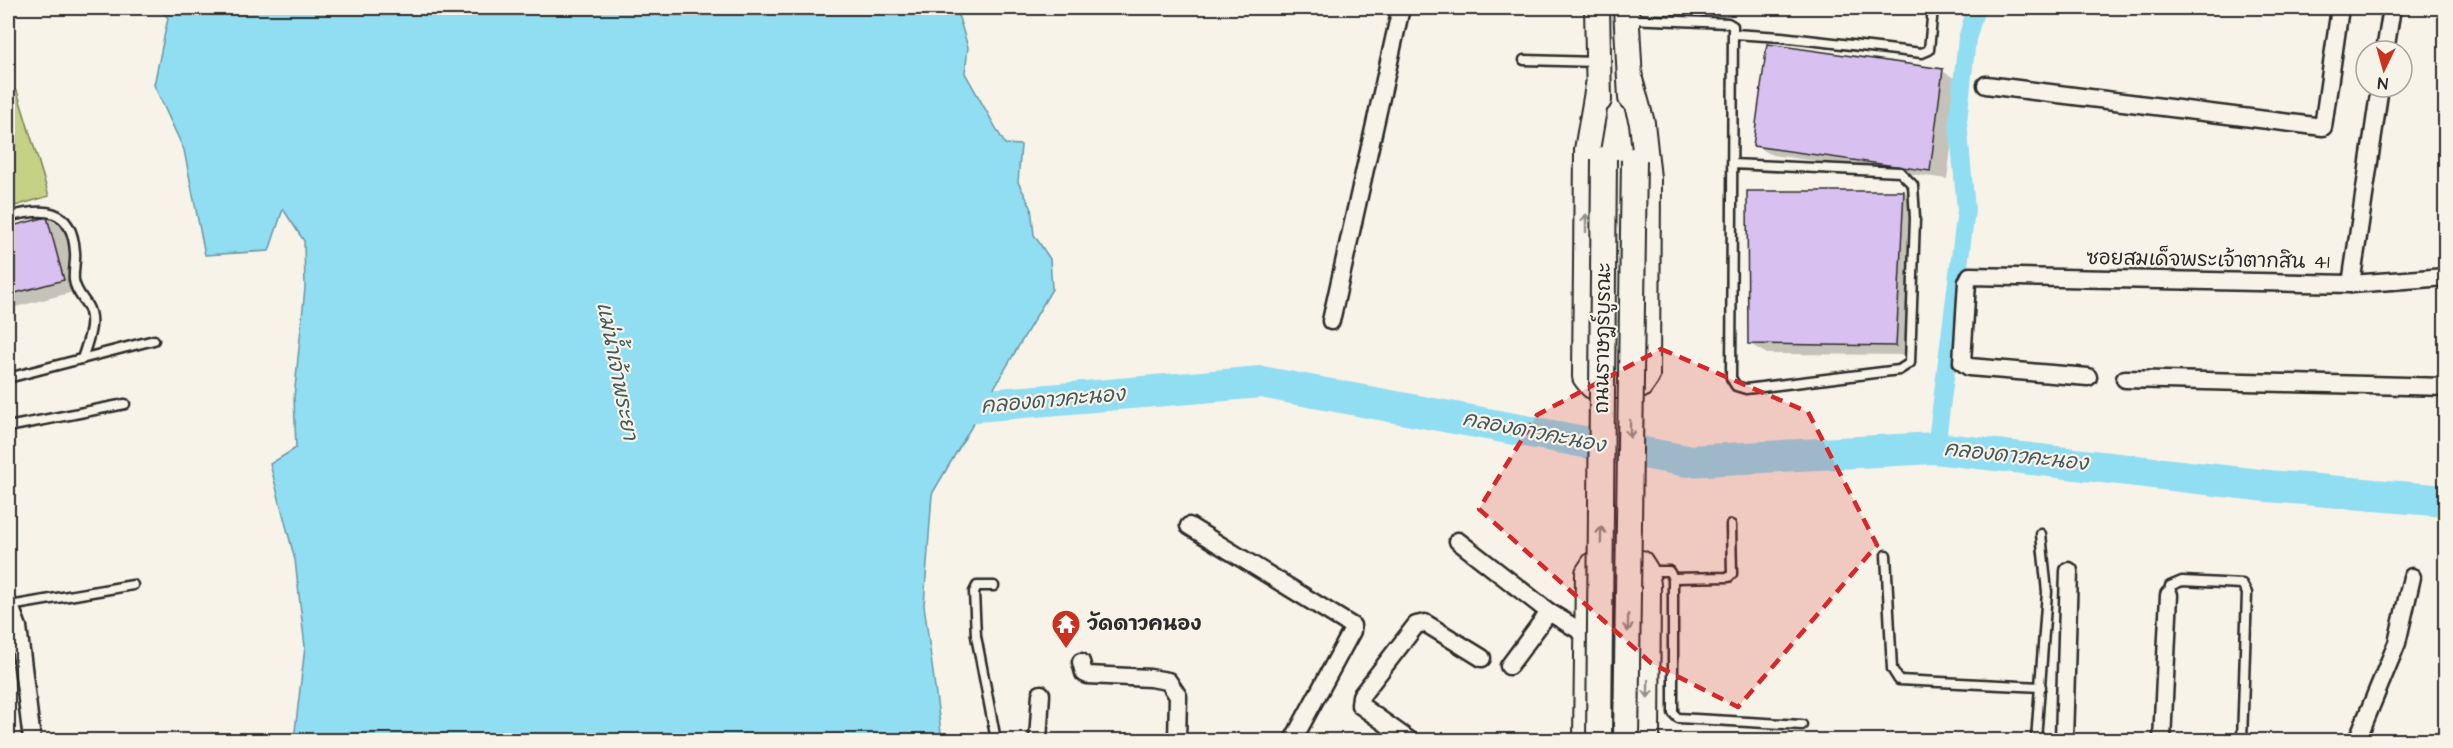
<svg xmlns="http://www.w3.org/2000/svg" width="2453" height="748" viewBox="0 0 2453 748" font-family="'Architects Daughter','Playpen Sans Thai',sans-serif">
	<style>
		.green { fill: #c5d286; stroke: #787e58; stroke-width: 1.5 }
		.water { fill: #91ddf2; stroke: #6896a2; stroke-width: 1.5 }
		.shadow { fill: #0003 }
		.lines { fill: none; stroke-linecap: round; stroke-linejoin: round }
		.canal { stroke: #91ddf2; stroke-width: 18 }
		.river { stroke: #91ddf2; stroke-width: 32 }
		.building { fill: #d8c1f1; stroke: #2b2b2b; stroke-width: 1.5 }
		.service-casing { stroke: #2b2b2b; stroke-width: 13 }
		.minor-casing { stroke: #2b2b2b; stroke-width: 21 }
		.secondary-casing { stroke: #2b2b2b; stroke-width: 28 }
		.service { stroke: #f7f3e8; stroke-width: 8 }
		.minor { stroke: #f7f3e8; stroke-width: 16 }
		.secondary { stroke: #f7f3e8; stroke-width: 24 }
		.secondary-bridge-casing { stroke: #2b2b2b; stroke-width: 28; stroke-linecap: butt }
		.secondary-bridge { stroke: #f7f3e8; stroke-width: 24 }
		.oneway { stroke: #918f8a }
		.marked { fill: #d62828; fill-opacity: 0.2; stroke: #d62828; stroke-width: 4.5; stroke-dasharray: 12 8; stroke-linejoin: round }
		.labels { text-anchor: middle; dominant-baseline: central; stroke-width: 4.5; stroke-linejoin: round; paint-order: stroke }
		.street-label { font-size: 20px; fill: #2b2b2b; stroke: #f7f3e8 }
		.poi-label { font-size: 20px; font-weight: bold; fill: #2b2b2b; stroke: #f7f3e8; text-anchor: start }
		.water-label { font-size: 21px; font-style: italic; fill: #44585d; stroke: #f7f3e8 }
	</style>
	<rect width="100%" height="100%" fill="#f7f3e8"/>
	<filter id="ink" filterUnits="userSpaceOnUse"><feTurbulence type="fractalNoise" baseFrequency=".0167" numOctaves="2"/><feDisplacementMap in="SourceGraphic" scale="12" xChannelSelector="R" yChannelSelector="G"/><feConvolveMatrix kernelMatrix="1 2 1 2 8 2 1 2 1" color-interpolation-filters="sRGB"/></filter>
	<g filter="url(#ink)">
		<polygon class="green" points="17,91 49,196 8,208 8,94"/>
		<polygon class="water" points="159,8 956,8 968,47 965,73 1005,144 1021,145 1018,182 1031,207 1034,235 1050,259 1052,289 932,494 924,605 942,740 294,740 305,647 295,560 270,464 296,448 294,398 305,288 304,241 283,209 269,251 205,255 184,150 154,85 168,18"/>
		<g class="shadow">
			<polygon points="1942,71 1960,81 1947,179 1772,155 1755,145"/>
			<polygon points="1904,192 1921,202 1913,355 1767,354 1750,344"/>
			<polygon points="47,218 64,228 81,290 8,309 8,228"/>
		</g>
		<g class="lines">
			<polyline class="canal" points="1936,448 1966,210 1958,121 1967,39 1976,8"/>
			<polyline class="river" points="940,409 1261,382 1687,461 1935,448 2268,486 2446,501"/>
		</g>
		<g class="building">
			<polygon points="1767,44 1943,69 1930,171 1753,146"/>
			<polygon points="1747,191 1904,191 1896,346 1748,344"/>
			<polygon points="47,217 64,280 8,295 8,227"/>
		</g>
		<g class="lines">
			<g class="service-casing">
				<g id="service">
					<polyline points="1628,19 1728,23 1733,26 1731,378 1736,386 1746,389 1899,370 1910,363 1915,218 1913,185 1900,172 1732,164"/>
					<polyline points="1734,34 1781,37 1922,53 1929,50 1933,8"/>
					<polyline points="1524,60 1597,62"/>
					<path d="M8,217C42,208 72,205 75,252C76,261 73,271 74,280C75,290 82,297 87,305C97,322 87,342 82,359"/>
					<polyline points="8,378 154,340"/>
					<polyline points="8,427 125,404"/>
					<polyline points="1886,555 1892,669 1899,680 2041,687"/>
					<polyline points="1647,571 1669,571 1673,578 1673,713 1678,718 1802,725"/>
					<polyline points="1673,578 1729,577 1732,574 1731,525"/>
					<polyline points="994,586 977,586 974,592 976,636 996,740"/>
					<polyline points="2169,595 2170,586 2182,581 2242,584 2247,593 2242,740"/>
					<polyline points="10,606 133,585"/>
					<polyline points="2036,740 2047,592 2041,534"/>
				</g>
			</g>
			<g class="minor-casing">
				<g id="minor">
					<polyline points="2385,51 2392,8"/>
					<polyline points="1986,85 2323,127 2340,8"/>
					<polyline points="2351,284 2380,87"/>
					<polyline points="1331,321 1401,8"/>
					<polyline points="2088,377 1969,367 1962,362 1967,282 1970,276 2351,284 2446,277"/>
					<polyline points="2125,379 2446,387"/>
					<polyline points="1189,526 1352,626 1352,631 1293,740"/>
					<polyline points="1458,541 1549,612 1587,635"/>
					<polyline points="8,607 10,606 18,627 32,740"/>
					<polyline points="1081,662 1084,673 1088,675 1150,678 1168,681 1178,696 1177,740"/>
					<polyline points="1509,666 1549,612"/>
					<polyline points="1038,740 1041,694"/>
					<polyline points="1409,740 1360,705 1361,696 1416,625 1425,623 1482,658"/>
					<polyline points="2064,740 2069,571"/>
					<polyline points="2162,740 2169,595"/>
					<polyline points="2357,740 2397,643 2412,577"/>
				</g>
			</g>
			<g class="secondary-casing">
				<g id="secondary">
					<polyline points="1597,8 1599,100"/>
					<polyline points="1626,8 1631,98"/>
					<polyline points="1598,86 1587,150 1585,377 1592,386 1640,386 1647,376 1648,178 1642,123 1631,83"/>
					<polyline points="1586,740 1588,573 1594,564 1641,563 1646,571 1648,585 1647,740"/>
				</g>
			</g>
			<use href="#service" class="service"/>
			<use href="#minor" class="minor"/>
			<use href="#secondary" class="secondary"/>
			<g class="secondary-bridge-casing">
				<g id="secondary-bridge">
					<polyline points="1599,740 1604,159"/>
					<polyline points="1626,740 1634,160"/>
				</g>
			</g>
			<use href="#secondary-bridge" class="secondary-bridge"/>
		</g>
		<defs><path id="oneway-shaft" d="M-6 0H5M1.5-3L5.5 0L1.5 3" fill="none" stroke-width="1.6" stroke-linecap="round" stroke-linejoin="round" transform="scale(1.5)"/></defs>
		<g class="oneway">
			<use href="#oneway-shaft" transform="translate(1586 223) rotate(-90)"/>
			<use href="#oneway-shaft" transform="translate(1630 429) rotate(91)"/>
			<use href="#oneway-shaft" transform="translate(1601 535) rotate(-89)"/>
			<use href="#oneway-shaft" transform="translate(1628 623) rotate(91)"/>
			<use href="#oneway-shaft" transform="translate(1648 689) rotate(91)"/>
		</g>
	</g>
	<path class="marked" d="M1661,349L1808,412L1877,545L1738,707L1651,663L1479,509L1537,415Z"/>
	<defs>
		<g id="temple-pin" transform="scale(1.5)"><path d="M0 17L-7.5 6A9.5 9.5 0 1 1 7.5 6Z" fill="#c8321e" stroke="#f7f3e8"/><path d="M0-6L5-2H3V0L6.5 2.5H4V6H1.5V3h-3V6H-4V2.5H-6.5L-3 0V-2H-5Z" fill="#fff"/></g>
	</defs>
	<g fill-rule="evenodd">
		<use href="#temple-pin" x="1066" y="624"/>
	</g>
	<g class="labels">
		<g class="street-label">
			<text transform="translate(2208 260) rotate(1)">ซอยสมเด็จพระเจ้าตากสิน 41</text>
			<text transform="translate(1603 338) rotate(-89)">ถนนราษฎร์บูรณะ</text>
		</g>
		<g class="poi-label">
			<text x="1087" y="624">วัดดาวคนอง</text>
		</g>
		<g class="water-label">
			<text transform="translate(617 371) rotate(79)">แม่น้ำเจ้าพระยา</text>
			<text transform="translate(1053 400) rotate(-5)">คลองดาวคะนอง</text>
			<text transform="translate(1534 432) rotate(11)">คลองดาวคะนอง</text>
			<text transform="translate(2016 456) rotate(6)">คลองดาวคะนอง</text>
		</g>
	</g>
	<rect width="2453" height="748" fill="none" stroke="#f7f3e8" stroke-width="30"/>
	<rect x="15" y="15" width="2423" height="718" fill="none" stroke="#2b2b2b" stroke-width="2" filter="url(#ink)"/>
	<g transform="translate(2384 69) rotate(185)"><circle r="28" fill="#f7f3e8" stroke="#a5a39c" stroke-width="1.5"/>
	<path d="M0-4.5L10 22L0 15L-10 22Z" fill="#c8321e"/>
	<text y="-9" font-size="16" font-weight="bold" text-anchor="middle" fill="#2b2b2b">N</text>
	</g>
</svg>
